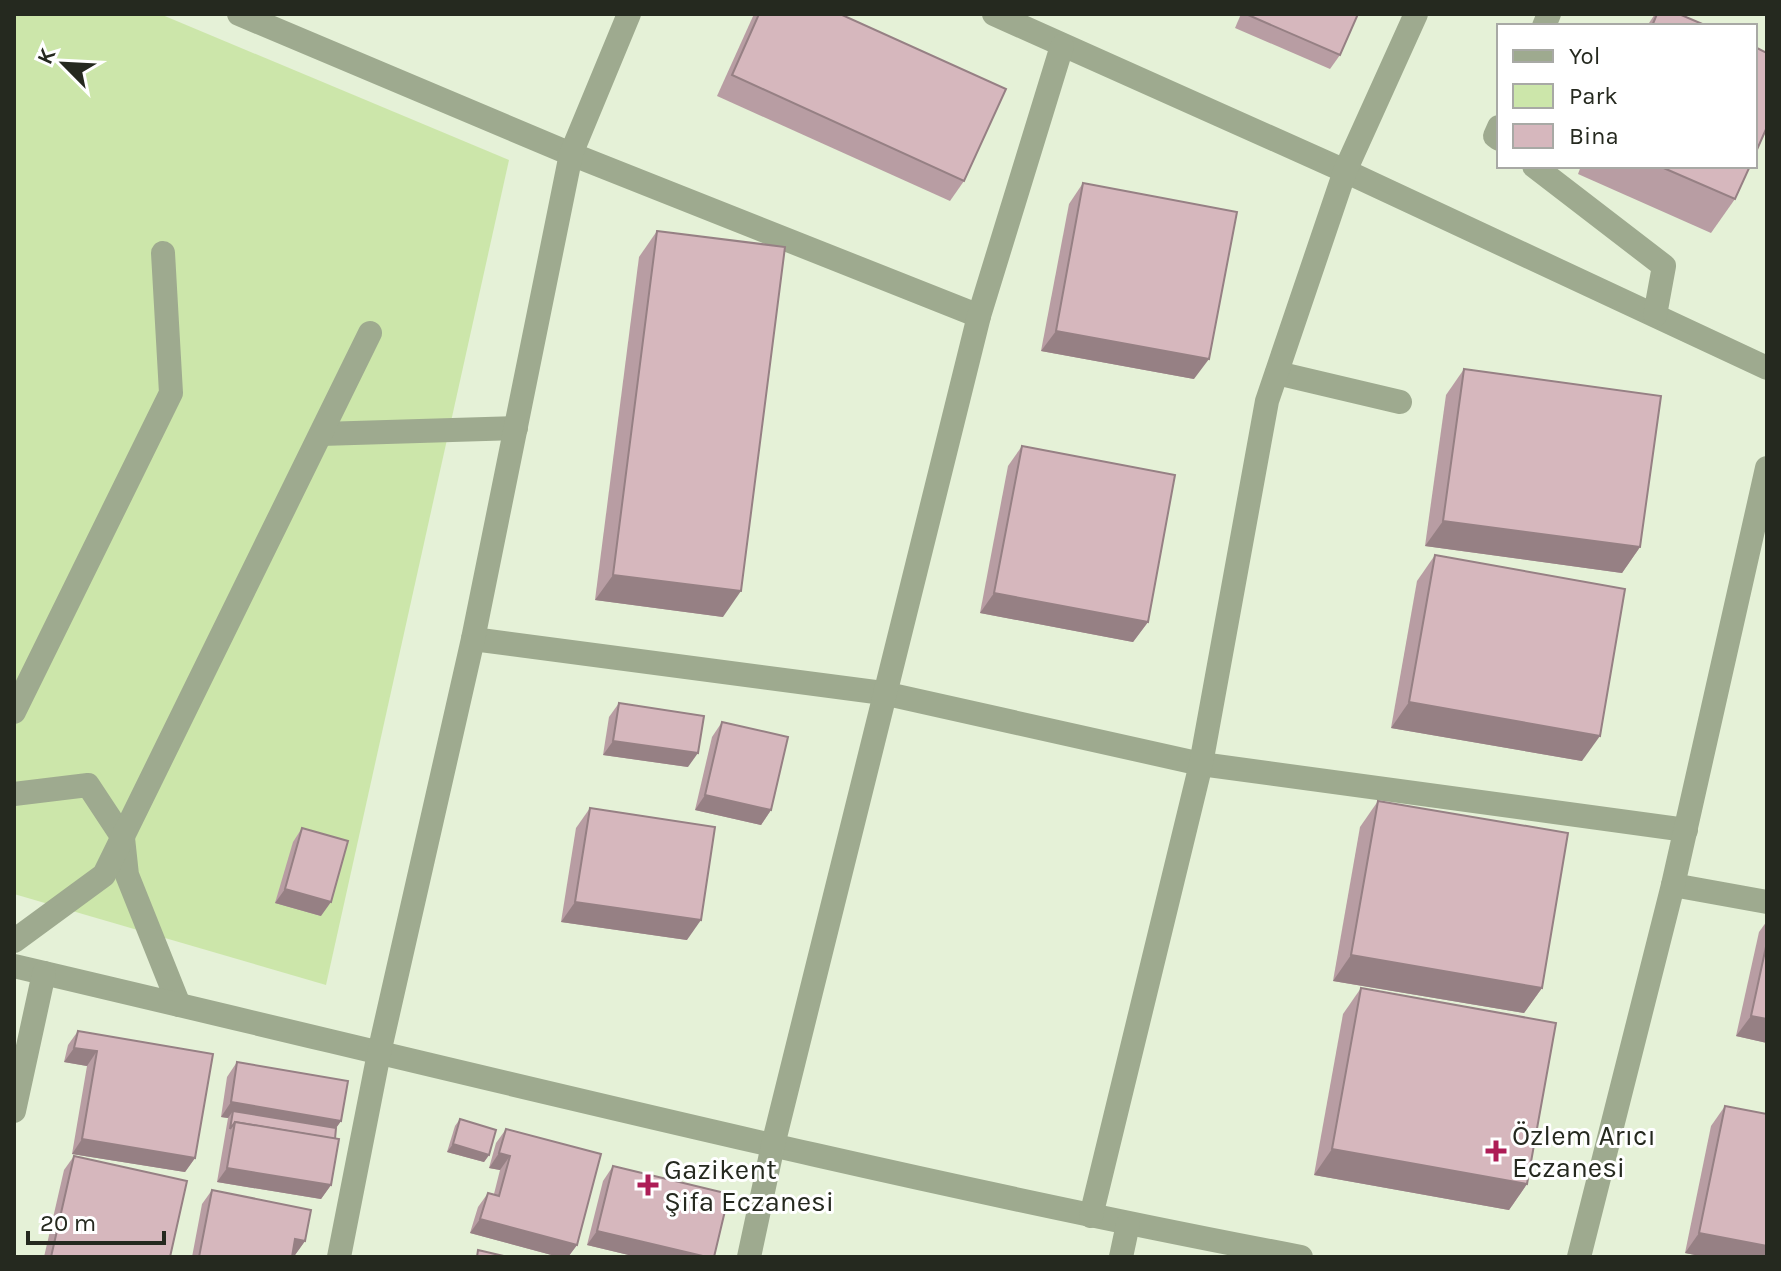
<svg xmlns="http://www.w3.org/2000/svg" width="1781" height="1271" viewBox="0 0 1781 1271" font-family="Karla,sans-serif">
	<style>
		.green { fill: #cce6aa }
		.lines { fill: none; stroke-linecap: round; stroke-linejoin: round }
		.minor { stroke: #9eaa8f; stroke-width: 24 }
		.wall { fill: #b89da3 }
		.shaded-wall { fill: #968084 }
		.building { fill: #d6b7bd; stroke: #968084; stroke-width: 2 }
		.poi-dot { fill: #ad1d56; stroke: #fff; stroke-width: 3 }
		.labels { text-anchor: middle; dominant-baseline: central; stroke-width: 6; stroke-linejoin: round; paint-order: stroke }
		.poi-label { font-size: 28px; fill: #25291f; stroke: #fff; text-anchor: start }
	</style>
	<rect width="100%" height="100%" fill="#e5f1d7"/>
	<polygon class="green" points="14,14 160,14 509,160 326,985 14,894"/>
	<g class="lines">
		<g class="minor">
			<polyline points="239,14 571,154 979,316"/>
			<polyline points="994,14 1345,171 1767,368"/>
			<polyline points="1544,26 1549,14"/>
			<polyline points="1499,127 1495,136 1499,139"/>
			<polyline points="1534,166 1664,266 1655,315"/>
			<polyline points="1277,373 1400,402"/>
			<polyline points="321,434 516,428"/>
			<polyline points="473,639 883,693 1201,764 1686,830"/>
			<polyline points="14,712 171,393 163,253"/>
			<polyline points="14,794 88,785 123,838 127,875 179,1005"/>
			<polyline points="1673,885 1767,902"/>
			<polyline points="14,941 104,875 370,333"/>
			<path d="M14,966C442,1066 869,1175 1301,1257"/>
			<polyline points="14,1111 44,973"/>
			<polyline points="1091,1216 1201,764 1267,401 1345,171 1416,14"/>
			<polyline points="339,1257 379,1053 473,639 571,154 629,14"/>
			<polyline points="749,1257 773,1145 979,316 1062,46"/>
			<polyline points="1121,1257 1128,1224"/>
			<polyline points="1579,1257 1673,885 1767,468"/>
		</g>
	</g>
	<g class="wall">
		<polygon points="754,14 840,14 964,181 950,201 717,96"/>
		<polygon points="1241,14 1358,14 1340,55 1330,69 1235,28"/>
		<polygon points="1655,14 1679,14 1707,26 1647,26"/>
		<polygon points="1581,166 1750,166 1735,199 1711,233 1578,174"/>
		<polygon points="1083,183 1194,379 1041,351 1069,204"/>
		<polygon points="657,231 723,617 595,600 639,257"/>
		<polygon points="1464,369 1640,547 1622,573 1425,546 1446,395"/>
		<polygon points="1022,446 1148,622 1133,642 980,613 1008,466"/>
		<polygon points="1435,555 1582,761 1391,728 1417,581"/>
		<polygon points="619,703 688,767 603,755 609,717"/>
		<polygon points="722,722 771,810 761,825 695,810 712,737"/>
		<polygon points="1378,801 1542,988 1524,1013 1333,981 1360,827"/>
		<polygon points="590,808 687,940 561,922 576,828"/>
		<polygon points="302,828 321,916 275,903 293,842"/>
		<polygon points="1767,921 1767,1043 1736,1036 1759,932"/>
		<polygon points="1361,988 1527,1184 1509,1210 1314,1175 1343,1014"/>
		<polygon points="78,1031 195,1158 185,1172 72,1154 87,1066 64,1062 68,1045"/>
		<polygon points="237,1062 341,1121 336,1128 331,1185 321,1199 217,1182 228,1118 221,1117 227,1077"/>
		<polygon points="1725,1106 1767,1257 1705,1257 1685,1253 1711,1126"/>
		<polygon points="460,1119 489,1155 484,1162 447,1152 455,1126"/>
		<polygon points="506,1129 577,1245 568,1257 559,1257 470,1233 478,1207 488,1193 494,1194 500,1170 489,1168 496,1143"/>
		<polygon points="74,1156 170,1257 44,1257 64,1170"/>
		<polygon points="613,1166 714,1257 637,1257 587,1245 603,1181"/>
		<polygon points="212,1190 305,1241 295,1255 292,1255 292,1257 192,1257 202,1204"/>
	</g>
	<g class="shaded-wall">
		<polygon points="1056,331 1209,359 1194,379 1041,351"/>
		<polygon points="1443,521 1640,547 1622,573 1425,546"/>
		<polygon points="613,575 741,591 723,617 595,600"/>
		<polygon points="994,593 1148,622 1133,642 980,613"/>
		<polygon points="1409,702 1600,736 1582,761 1391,728"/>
		<polygon points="613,741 698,753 688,767 603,755"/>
		<polygon points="705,795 771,810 761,825 695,810"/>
		<polygon points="285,889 331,902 321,916 275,903"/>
		<polygon points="575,902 701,920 687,940 561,922"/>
		<polygon points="1351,955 1542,988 1524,1013 1333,981"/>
		<polygon points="1751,1016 1767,1019 1767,1043 1736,1036"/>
		<polygon points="74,1048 97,1051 87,1066 64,1062"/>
		<polygon points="231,1102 341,1121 331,1135 233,1111 228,1118 221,1117"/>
		<polygon points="82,1139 195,1158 185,1172 72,1154"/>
		<polygon points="453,1144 489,1155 484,1162 447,1152"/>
		<polygon points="1332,1149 1527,1184 1509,1210 1314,1175"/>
		<polygon points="499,1153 510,1156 500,1170 489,1168"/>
		<polygon points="227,1168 331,1185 321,1199 217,1182"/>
		<polygon points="480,1219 577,1245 568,1257 559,1257 470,1233"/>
		<polygon points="597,1231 707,1257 637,1257 587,1245"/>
		<polygon points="1699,1233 1767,1246 1767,1257 1705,1257 1685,1253"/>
		<polygon points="295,1239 305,1241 295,1255 285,1253"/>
	</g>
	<g class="building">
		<polygon points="759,14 840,14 1006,89 964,181 732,75"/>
		<polygon points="1246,14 1358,14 1340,55"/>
		<polygon points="1657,14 1679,14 1707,26 1652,26"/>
		<polygon points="1755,47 1767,53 1767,127 1755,154"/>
		<polygon points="1659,166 1750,166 1735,199"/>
		<polygon points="1083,183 1237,212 1209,359 1056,331"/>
		<polygon points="657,231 785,247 741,591 613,575"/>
		<polygon points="1464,369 1661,396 1640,547 1443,521"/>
		<polygon points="1022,446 1175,475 1148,622 994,593"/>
		<polygon points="1435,555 1625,589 1600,736 1409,702"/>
		<polygon points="619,703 704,716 698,753 613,741"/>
		<polygon points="722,722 788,737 771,810 705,795"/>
		<polygon points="1378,801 1568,833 1542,988 1351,955"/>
		<polygon points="590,808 715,827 701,920 575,902"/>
		<polygon points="302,828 348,841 331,902 285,889"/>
		<polygon points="1767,942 1767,1019 1751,1016"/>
		<polygon points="1361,988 1556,1023 1527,1184 1332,1149"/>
		<polygon points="78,1031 213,1054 195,1158 82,1139 97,1051 74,1048"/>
		<polygon points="237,1062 348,1081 341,1121 231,1102"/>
		<polygon points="1725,1106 1767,1114 1767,1246 1699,1233"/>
		<polygon points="233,1111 336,1128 335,1139 235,1122 230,1129"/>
		<polygon points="460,1119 496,1130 489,1155 453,1144"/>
		<polygon points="235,1122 339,1139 331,1185 227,1168"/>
		<polygon points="506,1129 601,1154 577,1245 480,1219 488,1193 499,1196 510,1156 499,1153"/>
		<polygon points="74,1156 187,1181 170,1257 51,1257"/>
		<polygon points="613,1166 729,1194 714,1257 707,1257 597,1231"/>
		<polygon points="212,1190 311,1210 305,1241 295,1239 292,1257 199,1257"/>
		<polygon points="478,1250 508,1257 477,1257"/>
	</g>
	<g class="poi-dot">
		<path d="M1492 1139h8v8h8v8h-8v8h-8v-8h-8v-8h8z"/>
		<path d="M644 1173h8v8h8v8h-8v8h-8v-8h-8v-8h8z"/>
	</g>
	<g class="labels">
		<g class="poi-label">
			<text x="1512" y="1135">Özlem Arıcı<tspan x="1512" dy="32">Eczanesi</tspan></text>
			<text x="664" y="1169">Gazikent<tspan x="664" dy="32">Şifa Eczanesi</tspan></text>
		</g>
	</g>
	<rect width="1781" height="1271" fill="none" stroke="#25291f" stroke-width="32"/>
	<rect x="1497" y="24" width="260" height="144" fill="#ffffff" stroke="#a8a9a5" stroke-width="2"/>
	<rect x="1513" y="50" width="40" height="12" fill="#9eaa8f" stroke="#a8a9a5" stroke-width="2"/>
	<text x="1569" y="64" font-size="24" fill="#25291f">Yol</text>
	<rect x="1513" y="84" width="40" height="24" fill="#cce6aa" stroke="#a8a9a5" stroke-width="2"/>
	<text x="1569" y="104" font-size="24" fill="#25291f">Park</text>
	<rect x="1513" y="124" width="40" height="24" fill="#d6b7bd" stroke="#a8a9a5" stroke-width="2"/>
	<text x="1569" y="144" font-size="24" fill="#25291f">Bina</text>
	<g transform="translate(64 64) rotate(294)" stroke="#ffffff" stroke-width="6" paint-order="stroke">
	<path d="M0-6L14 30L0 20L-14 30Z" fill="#25291f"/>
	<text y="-12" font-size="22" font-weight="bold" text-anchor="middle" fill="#25291f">K</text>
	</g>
	<path d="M28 1231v12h136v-12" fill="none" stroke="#25291f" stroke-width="4"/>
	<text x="40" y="1231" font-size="24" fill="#25291f" stroke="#ffffff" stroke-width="6" paint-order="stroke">20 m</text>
</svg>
